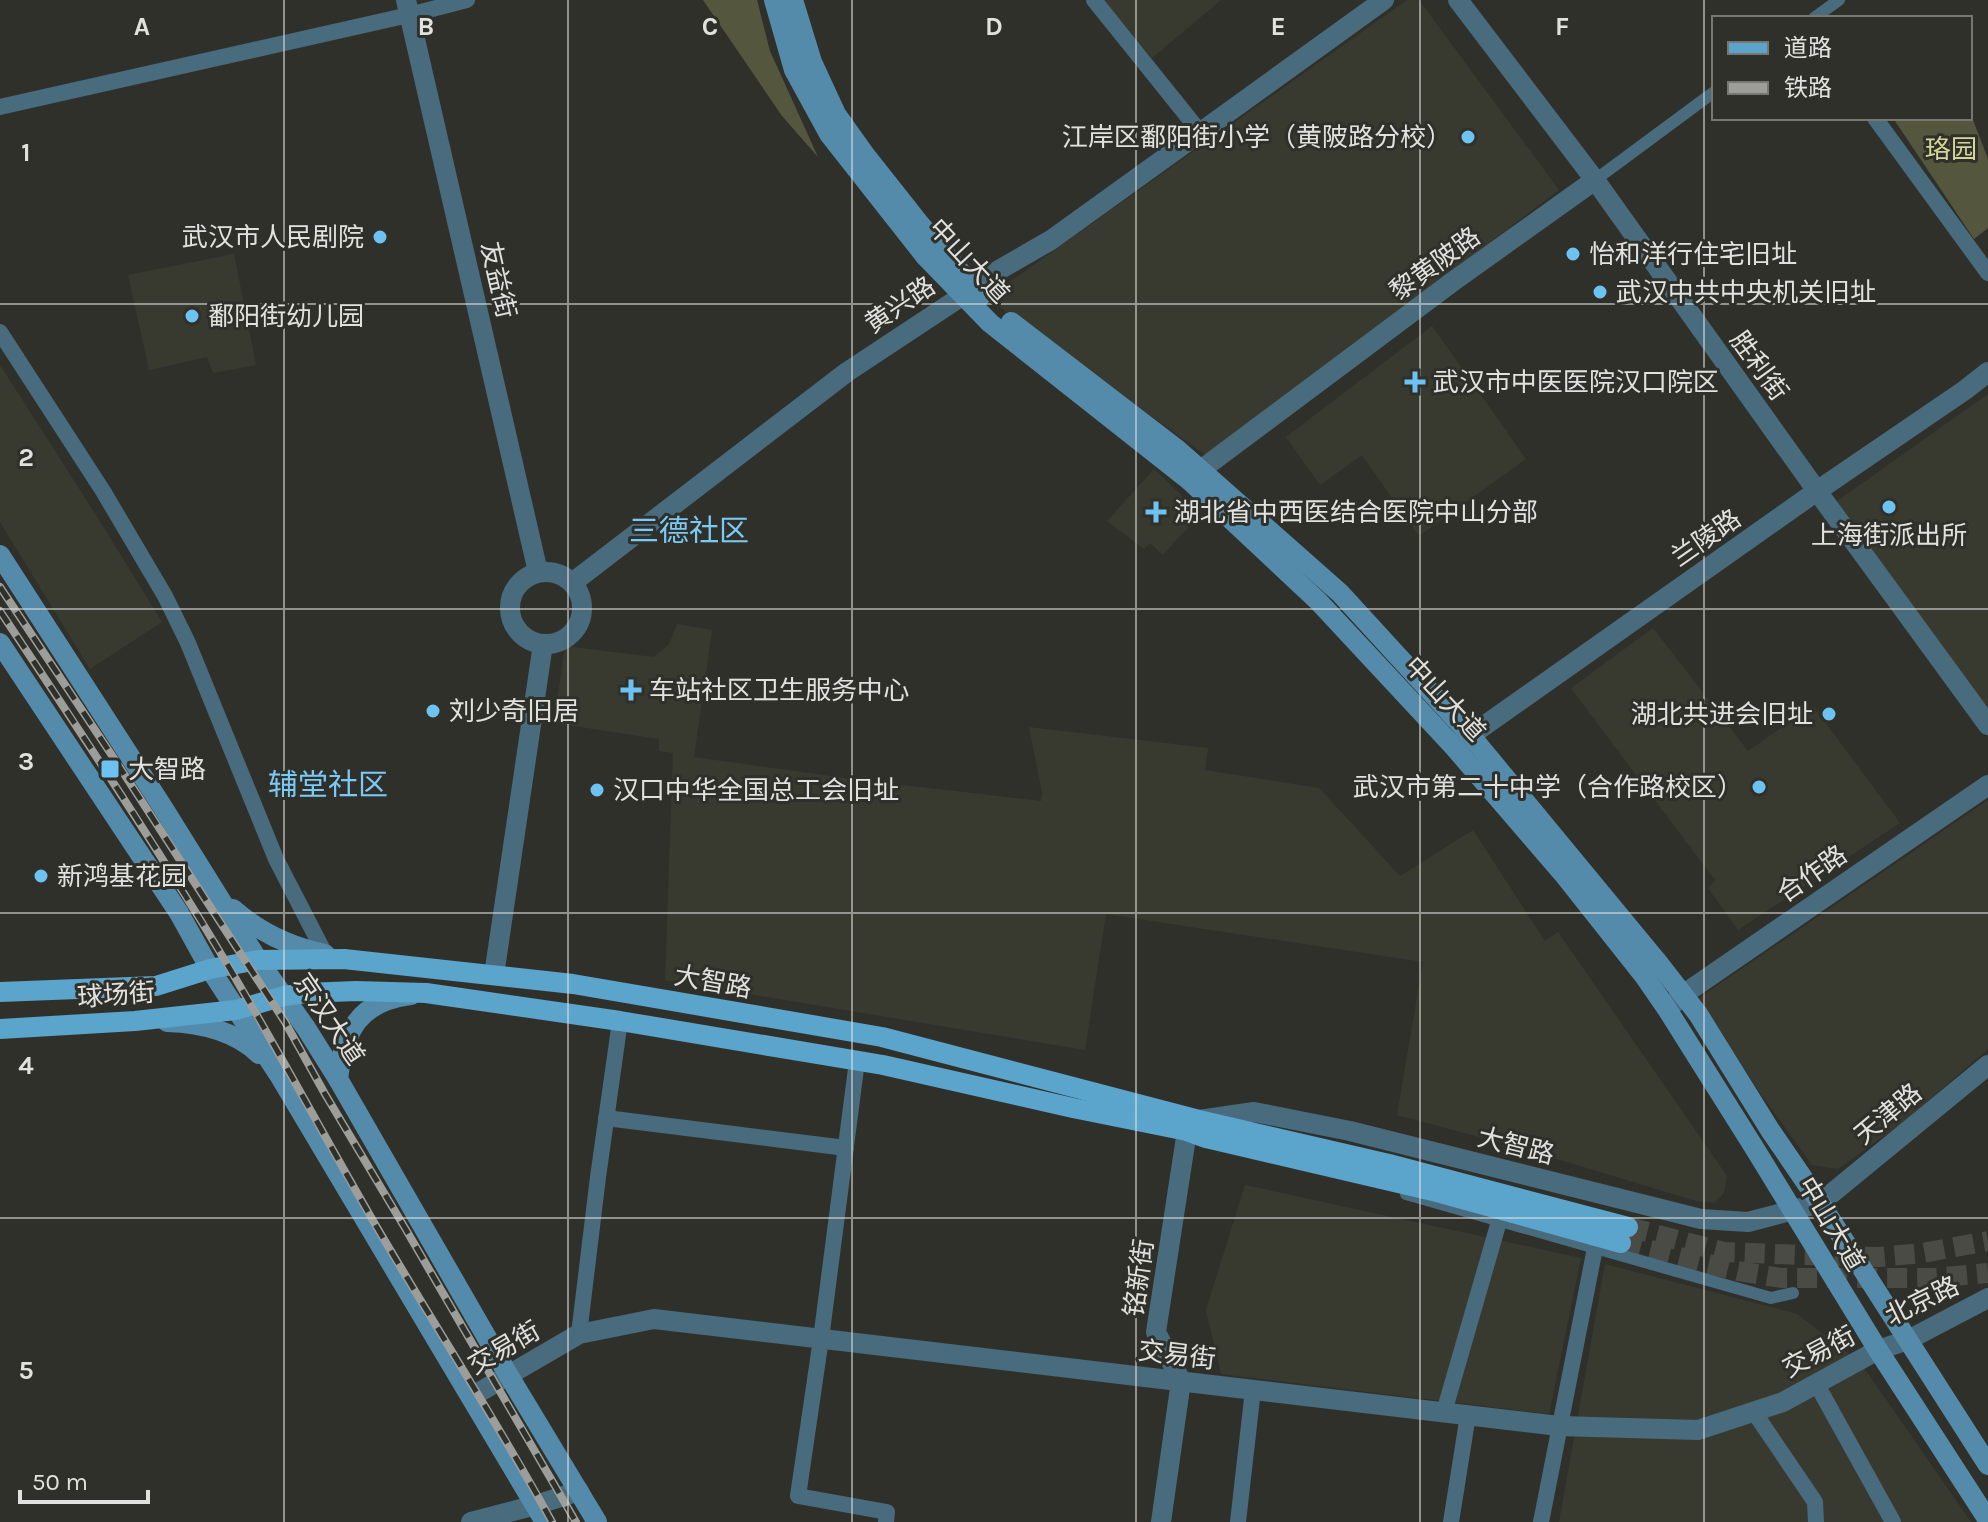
<svg xmlns="http://www.w3.org/2000/svg" width="1988" height="1522" viewBox="0 0 1988 1522" font-family="Karla,'Noto Sans SC',sans-serif">
	<style>
		.built { fill: #393a2f }
		.green { fill: #54563e }
		.lines { fill: none; stroke-linecap: round; stroke-linejoin: round }
		.primary-tunnel { stroke: #4b4b45; stroke-width: 20; stroke-dasharray: 20 10; stroke-linecap: butt }
		.pedestrian { stroke: #496b7e; stroke-width: 12 }
		.minor { stroke: #496b7e; stroke-width: 16 }
		.tertiary { stroke: #496b7e; stroke-width: 20 }
		.secondary { stroke: #548baa; stroke-width: 20 }
		.primary { stroke: #5ba4cc; stroke-width: 20 }
		.rail-casing { stroke: #9d9e99; stroke-width: 8 }
		.rail { stroke: #30302a; stroke-width: 5; stroke-dasharray: 15; stroke-linecap: butt }
		.grid { fill: none; stroke: #e1e2de; stroke-width: 2; stroke-opacity: 0.55 }
		.poi-dot { fill: #6cc3f2; stroke: #30302a; stroke-width: 3 }
		.labels { text-anchor: middle; dominant-baseline: central; stroke-width: 6; stroke-linejoin: round; paint-order: stroke }
		.poi-label { font-size: 26px; fill: #e1e2de; stroke: #30302a; text-anchor: start }
		.park-label { font-size: 26px; fill: #d3d699; stroke: #30302a }
		.street-label { font-size: 26px; fill: #e1e2de; stroke: #30302a }
		.quarter-label { font-size: 30px; fill: #7bcaf6; stroke: #30302a }
		.grid-label { font-size: 26px; text-anchor: middle; font-weight: bold; fill: #e1e2de; stroke: #30302a; stroke-width: 6; stroke-linejoin: round; paint-order: stroke }
	</style>
	<rect width="100%" height="100%" fill="#30302a"/>
	<g class="built">
		<polygon points="1104,0 1221,0 1152,58"/>
		<polygon points="1407,0 1419,0 1559,190 1207,456 987,298"/>
		<polygon points="234,254 256,365 213,373 207,357 149,370 128,275"/>
		<polygon points="1432,326 1526,459 1419,536 1362,455 1320,485 1286,437"/>
		<polygon points="0,365 99,520 162,622 90,669 0,522"/>
		<polygon points="1988,394 1988,710 1833,504"/>
		<polygon points="1154,469 1200,514 1163,555 1150,543 1144,549 1107,521"/>
		<polygon points="677,624 712,630 694,757 859,780 1041,801 1042,792 1029,727 1208,748 1205,770 1319,788 1400,876 1473,830 1545,941 1558,932 1727,1176 1724,1193 1714,1203 1696,1201 1521,1148 1397,1115 1423,962 1106,914 1085,1050 665,980 673,753 659,751 659,739 554,723 565,646 654,657 669,644"/>
		<polygon points="1653,628 1748,751 1813,706 1900,823 1738,930 1708,888 1715,880 1571,688"/>
		<polygon points="1988,800 1988,1049 1902,1123 1838,1169 1812,1165 1758,1090 1699,998"/>
		<polygon points="1245,1185 1581,1258 1549,1414 1221,1374 1206,1310"/>
		<polygon points="1605,1264 1797,1314 1860,1362 1971,1522 1559,1522"/>
	</g>
	<g class="green">
		<polygon points="703,0 757,0 770,51 818,157 782,116"/>
		<polygon points="1970,112 1988,159 1988,228 1974,239 1893,118 1970,118"/>
	</g>
	<g class="lines">
		<g class="primary-tunnel">
			<polyline points="1628,1227 1724,1252 1801,1255 1879,1257 1922,1253 1988,1241"/>
			<polyline points="1621,1243 1738,1271 1781,1278 1933,1278 1988,1273"/>
		</g>
		<g class="pedestrian">
			<polyline points="1814,18 1839,0"/>
			<polyline points="1595,180 1714,92"/>
			<polyline points="1406,1194 1771,1298 1793,1293"/>
		</g>
		<g class="minor">
			<polyline points="1094,0 1200,132"/>
			<polyline points="0,107 409,15 467,0"/>
			<polyline points="1875,118 1988,273"/>
			<polyline points="0,332 103,491 165,596 188,643 276,859 325,954"/>
			<polyline points="857,1061 821,1339 798,1496 887,1512 886,1522"/>
			<polyline points="606,1118 846,1148"/>
			<polyline points="579,1334 598,1177 620,1021"/>
			<polyline points="1816,1383 1893,1522"/>
			<polyline points="1444,1412 1502,1211"/>
			<polyline points="1754,1412 1815,1502 1816,1522"/>
			<polyline points="1238,1522 1253,1390"/>
			<polyline points="1451,1522 1468,1415"/>
			<polyline points="1541,1522 1595,1248"/>
		</g>
		<g class="tertiary">
			<polyline points="406,0 538,572"/>
			<polyline points="1458,0 1595,180 1817,491 1988,725"/>
			<polyline points="1190,481 1202,469 1455,280 1595,180"/>
			<circle cx="546" cy="608" r="36"/>
			<polyline points="572,583 847,372 962,296 971,286 1051,240 1384,0"/>
			<polyline points="1457,745 1817,491 1965,390 1988,372"/>
			<polyline points="494,975 543,644"/>
			<polyline points="1673,1004 1684,994 1988,785"/>
			<polyline points="1199,1120 1254,1112 1350,1131 1701,1219 1748,1222 1820,1203 1988,1065"/>
			<polyline points="471,1397 579,1334 654,1319 1559,1426 1698,1430 1783,1402 1878,1350 1908,1340 1988,1298"/>
			<polyline points="471,1522 536,1505 579,1491"/>
			<polyline points="1161,1522 1181,1381 1156,1332 1187,1131"/>
		</g>
		<g class="secondary">
			<polyline points="774,0 794,70 829,134 925,256 990,323 1190,481 1318,601 1454,747 1565,876 1645,977 1667,1009 1755,1149 1878,1350 1988,1520"/>
			<polyline points="793,0 812,62 836,114 866,156 919,223 981,296"/>
			<polyline points="1011,322 1178,450 1340,593 1471,736 1656,960 1698,1014 1770,1130 1820,1203 1988,1465"/>
			<polyline points="0,555 162,806 258,960 306,1028 338,1079 509,1376 597,1522"/>
			<polyline points="0,643 179,913 210,969 279,1075 545,1522"/>
			<path d="M233,909C260,933 291,947 325,954"/>
			<path d="M167,1022C201,1023 234,1030 259,1054"/>
			<path d="M338,1079C344,1031 359,1001 411,995"/>
		</g>
		<g class="primary">
			<polyline points="0,992 156,986 210,969 258,960 344,959 573,984 882,1037 1199,1120 1389,1164 1628,1227"/>
			<polyline points="0,1029 135,1021 236,1010 284,996 306,993 356,991 426,993 620,1021 883,1065 1073,1108 1187,1131 1206,1138 1437,1192 1621,1243"/>
		</g>
		<g class="rail-casing">
			<g id="rail">
				<polyline points="0,587 117,763 285,1022 325,1094 405,1228 576,1522"/>
				<path d="M0,611C64,707 128,803 188,900C256,1008 315,1121 379,1231C436,1328 498,1423 552,1522"/>
			</g>
		</g>
		<use href="#rail" class="rail"/>
	</g>
	<path class="grid" d="M284,0V1522M568,0V1522M852,0V1522M1136,0V1522M1420,0V1522M1704,0V1522M0,304H1988M0,609H1988M0,913H1988M0,1218H1988"/>
	<g class="poi-dot">
		<circle cx="1468" cy="137" r="8"/>
		<circle cx="380" cy="237" r="8"/>
		<circle cx="1573" cy="254" r="8"/>
		<circle cx="1600" cy="292" r="8"/>
		<circle cx="192" cy="316" r="8"/>
		<path d="M1411 370h8v8h8v8h-8v8h-8v-8h-8v-8h8z"/>
		<circle cx="1889" cy="507" r="8"/>
		<path d="M1152 500h8v8h8v8h-8v8h-8v-8h-8v-8h8z"/>
		<path d="M627 678h8v8h8v8h-8v8h-8v-8h-8v-8h8z"/>
		<circle cx="433" cy="711" r="8"/>
		<circle cx="1829" cy="714" r="8"/>
		<rect x="100" y="759" width="20" height="20" rx="4"/>
		<circle cx="1759" cy="787" r="8"/>
		<circle cx="597" cy="790" r="8"/>
		<circle cx="41" cy="876" r="8"/>
	</g>
	<g class="labels">
		<g class="poi-label">
			<text x="1452" y="137" text-anchor="end">江岸区鄱阳街小学（黄陂路分校）</text>
			<text x="364" y="237" text-anchor="end">武汉市人民剧院</text>
			<text x="1589" y="254">怡和洋行住宅旧址</text>
			<text x="1616" y="292">武汉中共中央机关旧址</text>
			<text x="208" y="316">鄱阳街幼儿园</text>
			<text x="1433" y="382">武汉市中医医院汉口院区</text>
			<text x="1174" y="512">湖北省中西医结合医院中山分部</text>
			<text x="1889" y="535" text-anchor="middle">上海街派出所</text>
			<text x="649" y="690">车站社区卫生服务中心</text>
			<text x="449" y="711">刘少奇旧居</text>
			<text x="1813" y="714" text-anchor="end">湖北共进会旧址</text>
			<text x="128" y="769">大智路</text>
			<text x="1743" y="787" text-anchor="end">武汉市第二十中学（合作路校区）</text>
			<text x="613" y="790">汉口中华全国总工会旧址</text>
			<text x="57" y="876">新鸿基花园</text>
		</g>
		<g class="park-label">
			<text x="1951" y="149">珞园</text>
		</g>
		<g class="street-label">
			<text transform="translate(969 261) rotate(47)">中山大道</text>
			<text transform="translate(1435 264) rotate(-36)">黎黄陂路</text>
			<text transform="translate(498 280) rotate(77)">友益街</text>
			<text transform="translate(900 305) rotate(-34)">黄兴路</text>
			<text transform="translate(1759 366) rotate(54)">胜利街</text>
			<text transform="translate(1706 538) rotate(-35)">兰陵路</text>
			<text transform="translate(1445 699) rotate(47)">中山大道</text>
			<text transform="translate(1812 874) rotate(-35)">合作路</text>
			<text transform="translate(713 982) rotate(10)">大智路</text>
			<text transform="translate(116 995) rotate(-4)">球场街</text>
			<text transform="translate(329 1019) rotate(56)">京汉大道</text>
			<text transform="translate(1888 1114) rotate(-40)">天津路</text>
			<text transform="translate(1516 1146) rotate(14)">大智路</text>
			<text transform="translate(1831 1224) rotate(59)">中山大道</text>
			<text transform="translate(1139 1278) rotate(-82)">铭新街</text>
			<text transform="translate(1922 1301) rotate(-26)">北京路</text>
			<text transform="translate(504 1348) rotate(-30)">交易街</text>
			<text transform="translate(1819 1352) rotate(-28)">交易街</text>
			<text transform="translate(1177 1355) rotate(7)">交易街</text>
		</g>
		<g class="quarter-label">
			<text x="689" y="531">三德社区</text>
			<text x="328" y="785">辅堂社区</text>
		</g>
	</g>
	<g class="grid-label">
		<text x="142" y="35">A</text>
		<text x="426" y="35">B</text>
		<text x="710" y="35">C</text>
		<text x="994" y="35">D</text>
		<text x="1278" y="35">E</text>
		<text x="1562" y="35">F</text>
		<text x="26" y="161">1</text>
		<text x="26" y="466">2</text>
		<text x="26" y="770">3</text>
		<text x="26" y="1074">4</text>
		<text x="26" y="1379">5</text>
	</g>
	<rect x="1712" y="16" width="260" height="104" fill="#30302a" stroke="#777772" stroke-width="2"/>
	<rect x="1728" y="42" width="40" height="12" fill="#5ba4cc" stroke="#777772" stroke-width="2"/>
	<text x="1784" y="56" font-size="24" fill="#e1e2de">道路</text>
	<rect x="1728" y="82" width="40" height="12" fill="#9d9e99" stroke="#777772" stroke-width="2"/>
	<text x="1784" y="96" font-size="24" fill="#e1e2de">铁路</text>
	<path d="M20 1490v12h128v-12" fill="none" stroke="#e1e2de" stroke-width="4"/>
	<text x="32" y="1490" font-size="24" fill="#e1e2de" stroke="#30302a" stroke-width="6" paint-order="stroke">50 m</text>
</svg>
